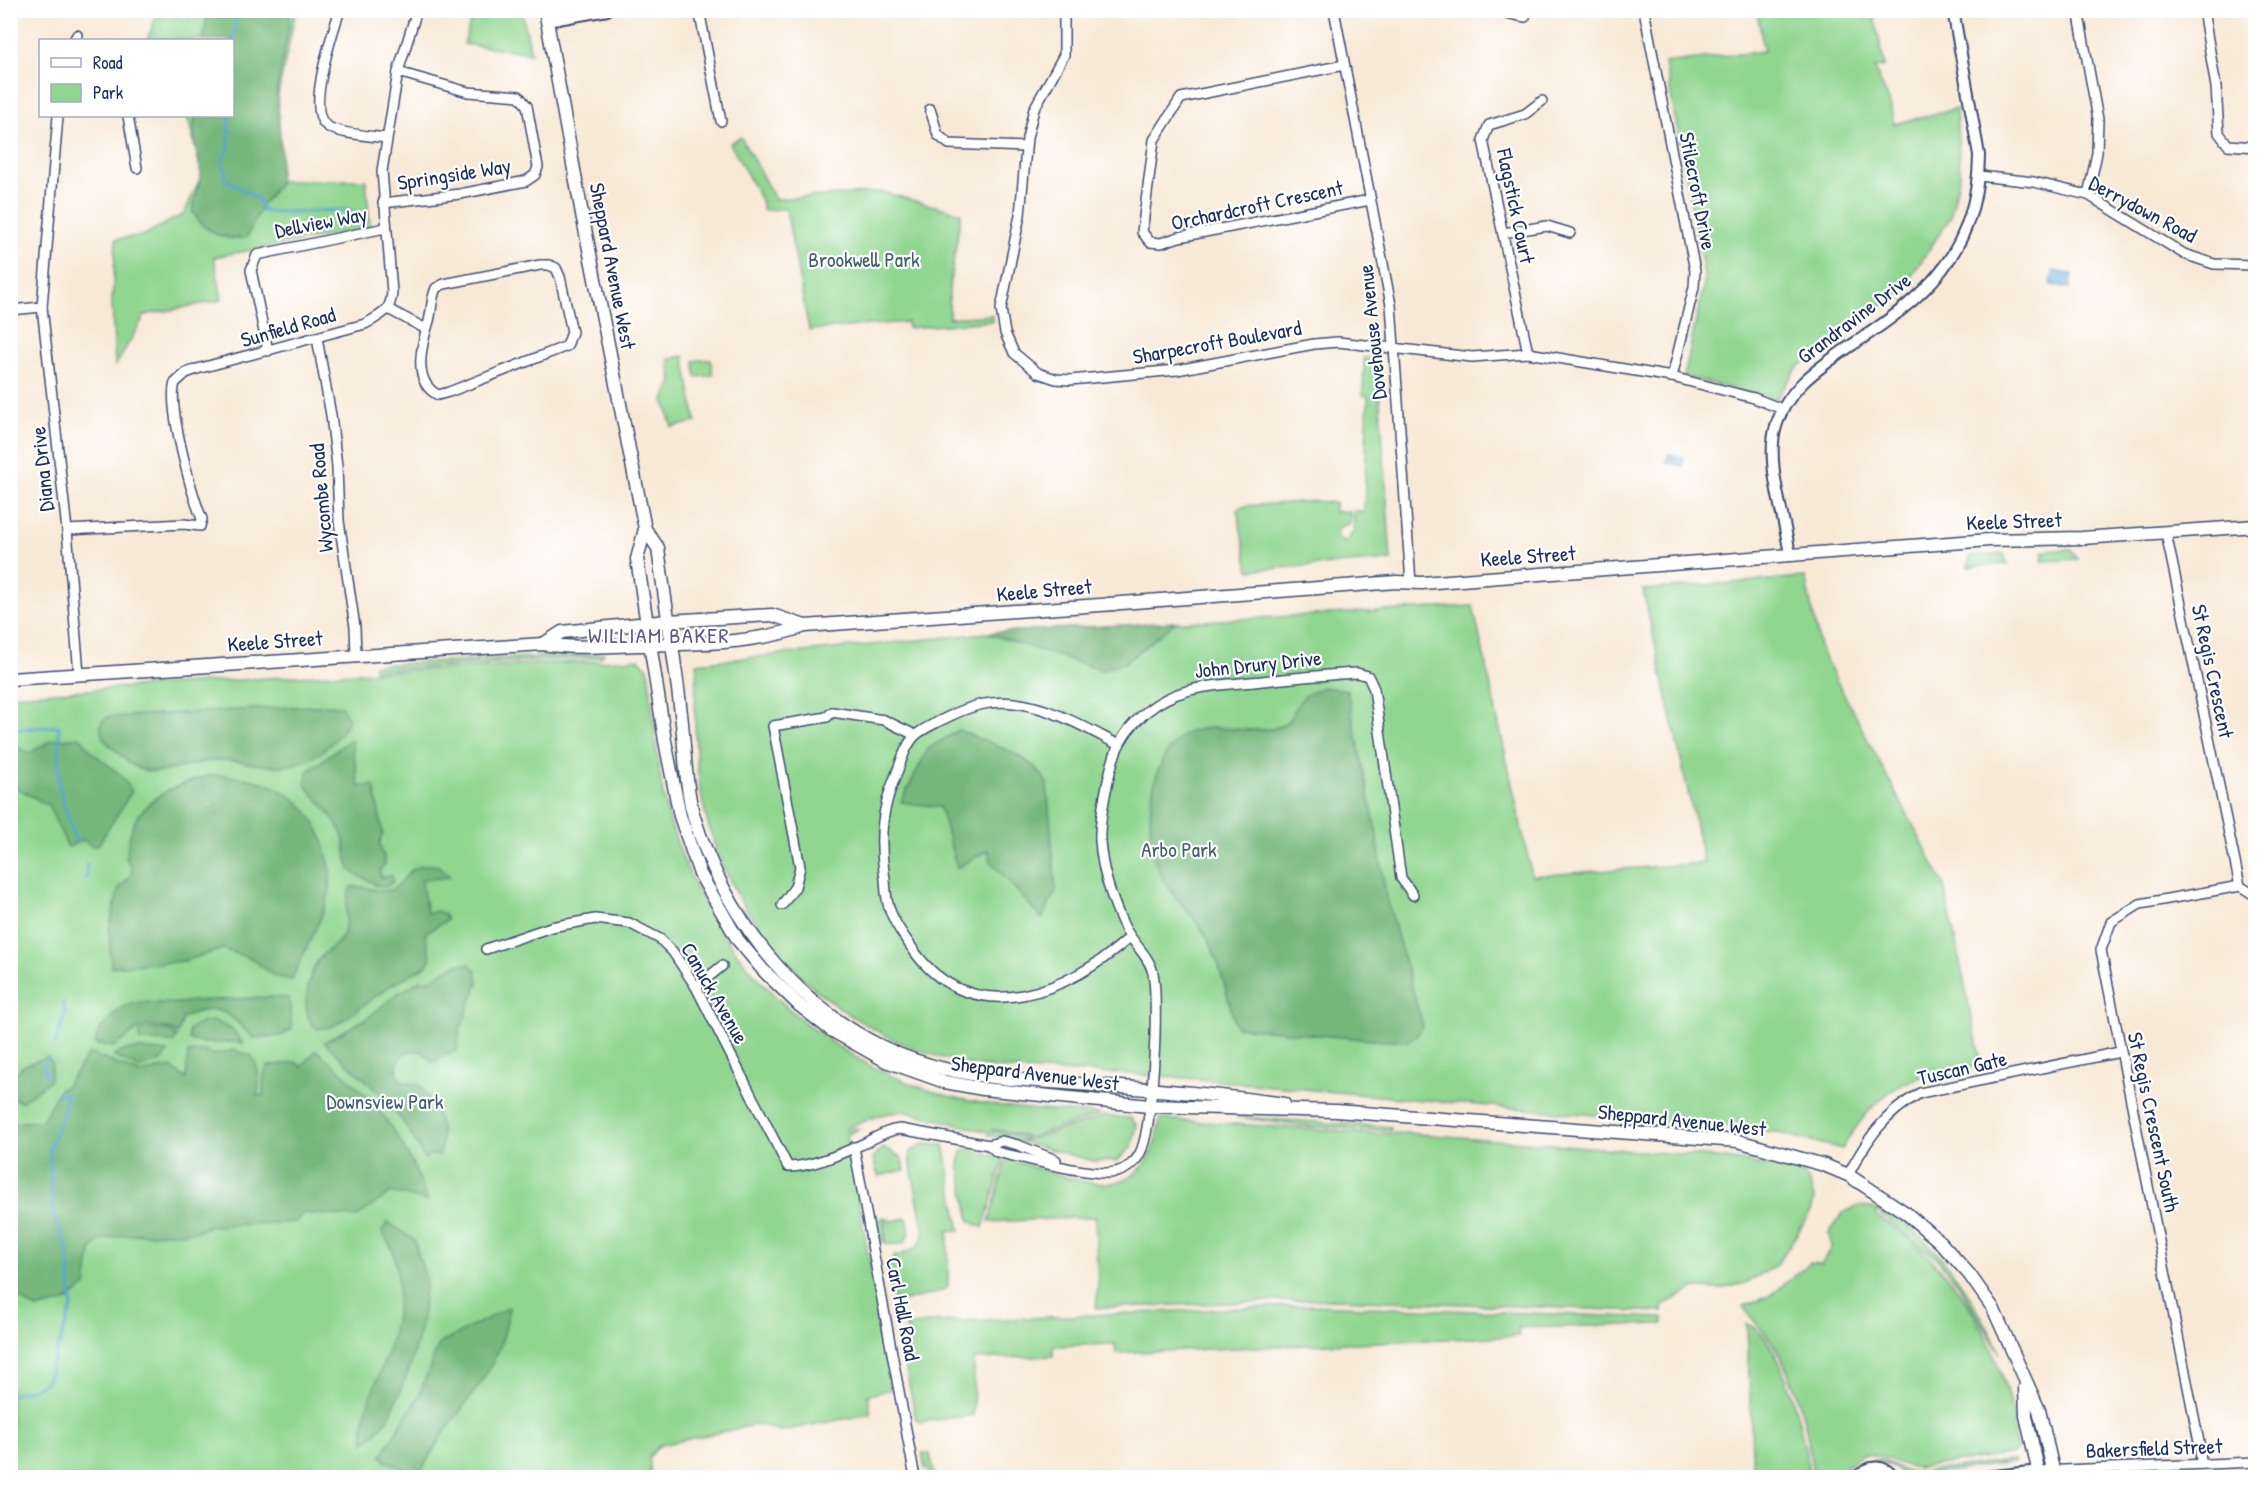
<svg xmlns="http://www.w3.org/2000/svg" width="2266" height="1488" viewBox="0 0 2266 1488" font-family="'Patrick Hand',sans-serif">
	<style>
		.green { fill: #90d690; stroke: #568277; stroke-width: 1.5 }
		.forest { fill: #74b77a; stroke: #48736c; stroke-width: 1.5 }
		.water { fill: #59a6d2; stroke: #3a6a98; stroke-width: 1.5 }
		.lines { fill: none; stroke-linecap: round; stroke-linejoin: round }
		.stream { stroke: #59a6d2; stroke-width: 3 }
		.minor-casing { stroke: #3c4b70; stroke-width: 12 }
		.tertiary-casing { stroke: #3c4b70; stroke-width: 14 }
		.secondary-casing { stroke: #3c4b70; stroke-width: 15 }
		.minor { stroke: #fff; stroke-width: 9 }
		.tertiary { stroke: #fff; stroke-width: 10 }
		.secondary { stroke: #fff; stroke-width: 12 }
		.labels { text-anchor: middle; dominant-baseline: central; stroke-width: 4.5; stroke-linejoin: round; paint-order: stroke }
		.street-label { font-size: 21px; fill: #1b2f5e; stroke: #fff }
		.park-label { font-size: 21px; fill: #3e616d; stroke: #fff }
		.neighbourhood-label { font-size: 22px; letter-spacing: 1.5px; fill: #5e5b87; stroke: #fff }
	</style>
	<rect width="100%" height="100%" fill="#fff"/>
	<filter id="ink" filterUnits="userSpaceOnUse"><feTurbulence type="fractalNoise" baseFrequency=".0167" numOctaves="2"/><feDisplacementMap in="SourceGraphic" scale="12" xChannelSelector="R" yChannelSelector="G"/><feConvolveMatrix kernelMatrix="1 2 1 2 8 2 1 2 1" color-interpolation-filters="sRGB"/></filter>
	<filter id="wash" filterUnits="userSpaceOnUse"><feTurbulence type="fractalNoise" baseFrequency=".008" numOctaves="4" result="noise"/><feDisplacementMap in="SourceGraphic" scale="24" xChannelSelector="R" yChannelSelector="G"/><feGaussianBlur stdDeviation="1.35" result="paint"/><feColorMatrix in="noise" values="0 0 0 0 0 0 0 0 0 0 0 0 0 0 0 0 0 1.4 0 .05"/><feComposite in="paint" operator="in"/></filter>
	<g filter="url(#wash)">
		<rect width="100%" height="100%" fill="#f8e9d6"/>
		<g class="green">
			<polygon points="478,10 522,11 531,53 464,44 473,12"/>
			<polygon points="199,11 296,11 277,99 276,181 366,180 370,228 214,257 222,300 145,315 115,367 112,302 116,239 142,236 184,214 202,174 187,116 232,116 232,40 147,40 157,15 195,19"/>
			<polygon points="1757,11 1873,11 1885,66 1874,68 1890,103 1894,124 1956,109 1960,174 1950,218 1901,292 1797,368 1776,399 1684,377 1705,279 1665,63 1764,51"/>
			<polygon points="741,137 775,199 882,192 961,213 949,289 949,318 992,315 992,321 908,328 907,322 809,330 786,209 763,210 761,200 730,143"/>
			<polygon points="684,356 696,422 672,427 664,400 672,381 669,359"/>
			<polygon points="1364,358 1377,359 1391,560 1249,570 1237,510 1242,506 1316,501 1335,503 1335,512 1350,511 1350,523 1338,528 1338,540 1346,542 1354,530 1354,511 1364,511 1368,396 1363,395"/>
			<polygon points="711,359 713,375 696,377 694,361"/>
			<polygon points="2071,549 2078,559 2042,561 2044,551"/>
			<polygon points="2004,554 2007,564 1968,567 1970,556"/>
			<path d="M1805,577L1821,651L1943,882L1982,1066C1909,1073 1881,1085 1842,1149L1775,1132L1731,1126C1563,1113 1397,1098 1230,1082C1182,1077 1135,1074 1087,1072C1045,1071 1004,1071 963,1063C840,1036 734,936 705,812C693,763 694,713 697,663L986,633L1473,606L1532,876L1704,863L1643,590Z"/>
			<polygon points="604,653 601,657 374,670 374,665"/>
			<path d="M639,659L648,668C654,712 655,759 665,803C701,948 815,1065 961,1099C1007,1109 1054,1111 1101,1114L1031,1137L993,1129L988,1132L903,1111L880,1115L846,1128V1131L854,1128L859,1129L847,1135L892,1389L868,1395L871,1414L780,1431L759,1424L660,1445L649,1457L651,1477L11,1478V695L314,675Z"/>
			<polygon points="1105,1116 1131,1118 1137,1125 1132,1146 1117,1161 1094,1161 1021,1142"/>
			<polygon points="1237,1117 1391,1127 1391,1131 1301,1126"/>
			<path d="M1160,1119L1379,1134L1406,1133L1704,1156L1780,1167L1803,1174L1809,1181L1814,1198L1811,1212L1776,1266L1745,1283L1720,1289L1696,1288L1663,1305V1312L1336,1299L1096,1308L1098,1283L1095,1217L989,1222L1005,1163L1008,1159C1074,1178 1147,1218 1160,1119Z"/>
			<polygon points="994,1131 1027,1138 1018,1142 988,1135"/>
			<path d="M922,1144L944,1145L960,1230L948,1231V1287L942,1291L898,1303L894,1301L887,1267L893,1257C907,1252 920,1251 924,1233L910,1160V1152Z"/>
			<polygon points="884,1148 901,1157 905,1170 878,1176 873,1157"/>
			<polygon points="967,1149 1004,1158 983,1228 970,1221 959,1164 962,1152"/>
			<path d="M1859,1206C1921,1209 1978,1303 2000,1353L1959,1285L1938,1260L1877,1211L1876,1215C1958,1270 1993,1328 2015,1423L2012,1425L2017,1449L2013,1454L1918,1468C1891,1467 1861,1433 1842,1477H1813C1809,1431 1797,1382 1772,1342C1763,1329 1751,1320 1743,1306L1770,1296L1810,1263L1822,1264L1831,1247L1829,1233L1842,1213Z"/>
			<polygon points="884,1217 884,1243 878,1234 876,1222"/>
			<polygon points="886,1218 891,1221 907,1218 910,1234 903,1244 886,1244"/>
			<polygon points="1313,1305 1663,1318 1663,1324 1518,1328 1519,1336 1116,1353 1115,1344 1053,1346 1053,1356 974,1359 973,1415 920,1422 916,1419 903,1355 911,1353 906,1326 936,1322"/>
			<path d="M1747,1324C1782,1333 1807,1445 1809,1477H1753Z"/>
			<polygon points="922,1453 930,1454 935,1477 930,1477 928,1469 925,1469"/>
			<polygon points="1879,1459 1902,1470 1916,1473 2014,1460 2015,1462 1920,1476 1904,1474 1882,1462 1859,1464"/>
		</g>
		<g class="forest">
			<path d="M208,11H288L290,21L277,88L281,155L279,184L262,205L247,237C222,242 205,232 192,211L201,174L193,131L195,116H232V40H203Z"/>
			<polygon points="1176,622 1124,663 1101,670 986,633"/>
			<path d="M1323,687L1347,690L1376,830L1386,896L1423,1026L1419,1033L1409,1041H1382L1236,1027C1228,1000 1222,969 1210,944C1199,918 1172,899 1160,873C1143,838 1147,760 1182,736C1209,718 1254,738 1281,726C1293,721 1294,706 1303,698C1309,692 1316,690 1323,687Z"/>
			<path d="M330,705L341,706L349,719C336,745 311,764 282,766C261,768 240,759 218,760C192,761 158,781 134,766C126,761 120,754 113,748C103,740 99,734 102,721L108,717Z"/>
			<path d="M958,730C987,743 1034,754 1047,784L1056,891L1042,919L991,862L988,850L957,868L940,807L901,802L928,749Z"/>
			<polygon points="80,737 92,752 120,774 132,791 98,845 92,846 83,840 68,847 48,805 11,785 11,745 30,753 52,740"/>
			<path d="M351,739L359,787L374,785L383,834C375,848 385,851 385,865L380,869L381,877L392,876L393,881L386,887L374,885V883C367,879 354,876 350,869C345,860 347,847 343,837C335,817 319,801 305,785L307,772Z"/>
			<path d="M211,775C266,776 311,793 326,851C330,865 332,878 329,892C322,924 303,950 292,980L274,976L252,959L223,949L184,961L111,967L109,929L119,888L131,876L132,868L126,858C128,846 129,831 135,821C151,793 182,783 211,775Z"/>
			<path d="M435,865L440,867L450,877L421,880L427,913L437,911L444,914L447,920L425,933L431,958L426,966L391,985L345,1019L333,1026L317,1029C298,1014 308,976 319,959C326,949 340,946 344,933C348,918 344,900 351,887C364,884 378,894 390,890C407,884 402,864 435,865Z"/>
			<path d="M457,964H470L476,970L478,983L460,1030L457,1050L432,1062C417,1036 383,1060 403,1082L420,1085C434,1103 448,1132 439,1155H429L425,1159L406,1126L383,1096L324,1042L366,1019L397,994L421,980L427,981Z"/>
			<path d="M272,997L289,998L292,1029L281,1036L253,1038C231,1014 218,1000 183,1018L178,1033C145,1017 140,1028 114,1047L95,1044C96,1034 102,1027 109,1019C137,989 157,1010 192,1001Z"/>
			<path d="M214,1021L232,1029L243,1043C224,1039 208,1048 189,1039V1029L204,1022Z"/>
			<polygon points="152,1028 167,1030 177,1036 174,1042 139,1041 140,1031"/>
			<polygon points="142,1049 168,1052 159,1062 139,1068 113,1056 127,1050"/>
			<path d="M234,1050L252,1056C259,1070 261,1081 257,1096L263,1095L264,1075L268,1066L296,1062L302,1067L316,1050C374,1098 402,1130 428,1201L391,1192L357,1217L303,1213L296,1222L209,1226L194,1232L122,1235L99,1241L91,1251L86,1286L65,1302L36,1309L11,1293V1123L42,1121L59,1090L66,1086L89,1053L139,1073L171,1067L186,1079L188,1053L203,1051L213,1055Z"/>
			<polygon points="47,1057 52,1062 50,1080 21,1102 11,1097 11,1076 25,1065"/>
			<path d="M388,1222L414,1240L426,1278L421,1326L409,1370L388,1420L365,1443C359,1409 378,1383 388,1351C397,1322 402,1285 394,1255C392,1247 386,1239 382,1231Z"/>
			<path d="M509,1307C504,1358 480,1384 451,1423C439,1439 429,1458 418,1475L386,1461L381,1456L418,1397L439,1344Z"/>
		</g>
		<g class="water">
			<polygon points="2053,271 2072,274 2070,288 2051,285"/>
			<polygon points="1669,454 1684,458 1683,466 1666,463"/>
		</g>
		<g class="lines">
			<g class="stream">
				<polyline points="232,67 236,10"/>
				<path d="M229,116V148L222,160L226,179L258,199L264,211C294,214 322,210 352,210"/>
				<polyline points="10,730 59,726 59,788 76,842"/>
				<polyline points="86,879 87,864"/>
				<polyline points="55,1044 65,1014 63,1002"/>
				<polyline points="47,1076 43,1066 48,1059"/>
				<polyline points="10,1394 31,1390 46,1382 72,1307 68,1250 52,1212 50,1147 64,1111 66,1094 57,1093"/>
			</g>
		</g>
	</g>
	<g filter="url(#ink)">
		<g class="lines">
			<g class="minor-casing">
				<g id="minor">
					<path d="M340,10C333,32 305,112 327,126C338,134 371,136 386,138"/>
					<polyline points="699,10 721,121"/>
					<polyline points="1064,10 1064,55 1034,109 1027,138 1020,215 1001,309 1005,333 1014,353 1038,373 1056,379 1070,380 1177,370 1314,344 1338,342 1472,357 1528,353 1672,377 1754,398 1782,409"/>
					<polyline points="1334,10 1391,305 1411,583"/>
					<polyline points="1491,10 1525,17"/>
					<polyline points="1644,10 1695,271 1694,287 1672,377"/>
					<polyline points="2078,10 2098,119 2097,153 2088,195"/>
					<polyline points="2203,10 2216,87 2219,133 2228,145 2256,147"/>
					<polyline points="78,11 79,10"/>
					<polyline points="74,40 77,35"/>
					<polyline points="1344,65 1181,98 1154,140 1142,232 1150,242 1161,243 1179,237 1370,200"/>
					<polyline points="930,109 938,135 949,144 1025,147"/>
					<polyline points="58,116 42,307 67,530 79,674"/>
					<polyline points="128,116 137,168"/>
					<polyline points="1979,176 2034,182 2088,195 2184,254 2214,264 2256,265"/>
					<polyline points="383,203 460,194 526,181 535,175 538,167 527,106 519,96 468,92 398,72"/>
					<polyline points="1503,233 1547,226 1570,233"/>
					<path d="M540,265H549L556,268L560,277L572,332L567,346L449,392L438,395C411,381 422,343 429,321C432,310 431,299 436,288L444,284Z"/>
					<polyline points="388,309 426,329"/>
					<polyline points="10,310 42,307"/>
					<polyline points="317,338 331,415 337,466 339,521 355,627 356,655"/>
					<polyline points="268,351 251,270 257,255 385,228"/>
					<polyline points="1528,353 1483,140 1489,125 1525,114 1542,101"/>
					<path d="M67,530L184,524L200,526L202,519C192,495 167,406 175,383L186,373L197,369L365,324C381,315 391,312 392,292L382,171L398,72L417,10"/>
					<polyline points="2166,533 2240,886"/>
					<path d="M1119,745C1086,728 1051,707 1014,703C990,700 970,706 948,717C938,722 926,727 917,734C906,743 901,762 896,775C882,808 879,836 884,872C886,883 885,893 888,904C893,923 906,939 917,955C976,1031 1070,991 1129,938"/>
					<polyline points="2240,886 2256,896"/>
					<polyline points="782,905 795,887 800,867 773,726 827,717 832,712 884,720 915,735"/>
					<path d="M486,949L551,927L595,919L629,923L660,939L673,952L696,987L788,1167C812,1167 843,1153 865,1143C877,1137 887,1130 900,1129L989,1145L1002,1141L1018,1145L1056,1160"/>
					<polyline points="696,987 722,966"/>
					<path d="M989,1145L997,1152L1009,1155C1034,1160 1094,1177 1116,1172C1126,1170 1136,1162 1140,1153C1153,1130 1159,1001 1153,973C1149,955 1130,941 1123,924C1111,898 1102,869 1100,841C1099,820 1110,761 1120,743C1128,728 1142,714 1157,704C1188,684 1226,685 1262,681C1293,678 1325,675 1357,673L1368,676L1374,689L1401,878L1413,895"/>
					<polyline points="854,1147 915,1478"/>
					<path d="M1848,1175C1868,1138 1883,1115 1920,1093L2120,1052"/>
					<polyline points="2201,1464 2200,1447 2101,950 2111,922 2140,904 2240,886"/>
					<polyline points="2039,1471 2256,1462"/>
				</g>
			</g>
			<g class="tertiary-casing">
				<g id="tertiary">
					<polyline points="547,21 607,10"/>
					<path d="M1790,555C1785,518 1766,466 1775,430C1785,390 1817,369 1849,347C1925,297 1978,254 1979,155L1953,10"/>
					<path d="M1857,1478C1867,1465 1884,1463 1894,1478"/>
					<polyline points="1977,1478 2039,1471"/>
				</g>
			</g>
			<g class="secondary-casing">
				<g id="secondary">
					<path d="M545,10L582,214L645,529L658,548C665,603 675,658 681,714C685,746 685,787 694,817C731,935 821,1040 945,1069C993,1080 1043,1081 1092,1085C1157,1089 1220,1095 1284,1104"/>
					<polyline points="645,529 637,559 665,741 680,816 700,874 738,940 763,970 799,1005 831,1030 886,1061 945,1082 983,1089 1149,1106 1336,1111 1738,1141 1824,1165 1848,1175 1906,1213 1939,1241 1969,1274 1993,1308 2039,1410 2055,1478"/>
					<polyline points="1108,604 1396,582 1422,583 1989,540 2082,538 2256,526"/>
					<polyline points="543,644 562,632 667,621 772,615 805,626"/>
					<path d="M10,679L543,644C575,649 608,646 640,645C696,643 752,645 805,626L1114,604"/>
					<polyline points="2025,1387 2026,1416 2040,1478"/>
				</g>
			</g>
			<use href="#minor" class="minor"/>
			<use href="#tertiary" class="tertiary"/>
			<use href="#secondary" class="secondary"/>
		</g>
	</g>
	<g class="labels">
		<g class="street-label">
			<text transform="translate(454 174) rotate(-9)">Springside Way</text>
			<text transform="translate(1698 191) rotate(79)">Stilecroft Drive</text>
			<text transform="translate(1257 205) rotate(-12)">Orchardcroft Crescent</text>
			<text transform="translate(1516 206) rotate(78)">Flagstick Court</text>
			<text transform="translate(2143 209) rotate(28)">Derrydown Road</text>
			<text transform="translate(321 222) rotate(-11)">Dellview Way</text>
			<text transform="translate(613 266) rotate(79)">Sheppard Avenue West</text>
			<text transform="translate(1854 318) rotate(-37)">Grandravine Drive</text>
			<text transform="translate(288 327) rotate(-16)">Sunfield Road</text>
			<text transform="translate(1372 332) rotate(-96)">Dovehouse Avenue</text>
			<text transform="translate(1217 342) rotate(-10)">Sharpecroft Boulevard</text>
			<text transform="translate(42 469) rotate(-96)">Diana Drive</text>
			<text transform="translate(321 498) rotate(-95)">Wycombe Road</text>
			<text transform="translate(2014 521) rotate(-2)">Keele Street</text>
			<text transform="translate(1528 556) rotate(-4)">Keele Street</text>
			<text transform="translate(1044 590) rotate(-5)">Keele Street</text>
			<text transform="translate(275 641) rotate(-4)">Keele Street</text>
			<text transform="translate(1258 664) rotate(-6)">John Drury Drive</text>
			<text transform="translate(2213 671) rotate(78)">St Regis Crescent</text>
			<text transform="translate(715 993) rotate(60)">Canuck Avenue</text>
			<text transform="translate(1962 1068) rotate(-13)">Tuscan Gate</text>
			<text transform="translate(1035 1073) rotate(7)">Sheppard Avenue West</text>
			<text transform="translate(1682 1120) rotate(6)">Sheppard Avenue West</text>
			<text transform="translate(2154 1122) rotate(78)">St Regis Crescent South</text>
			<text transform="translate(903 1309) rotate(79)">Carl Hall Road</text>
			<text transform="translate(2154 1448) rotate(-2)">Bakersfield Street</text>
		</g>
		<g class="park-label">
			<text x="864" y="259">Brookwell Park</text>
			<text x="1179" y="849">Arbo Park</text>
			<text x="385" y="1101">Downsview Park</text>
		</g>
		<g class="neighbourhood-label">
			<text x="659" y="635">WILLIAM BAKER</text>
		</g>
	</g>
	<rect width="2266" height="1488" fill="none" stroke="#fff" stroke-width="36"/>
	<rect x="39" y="39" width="195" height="78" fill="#ffffff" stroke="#a4acbf" stroke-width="1.5"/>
	<rect x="51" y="58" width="30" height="9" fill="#ffffff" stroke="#a4acbf" stroke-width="1.5"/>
	<text x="93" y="69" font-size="18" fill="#1b2f5e">Road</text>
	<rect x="51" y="84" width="30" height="18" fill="#90d690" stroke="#a4acbf" stroke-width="1.5"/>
	<text x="93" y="99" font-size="18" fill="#1b2f5e">Park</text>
</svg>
